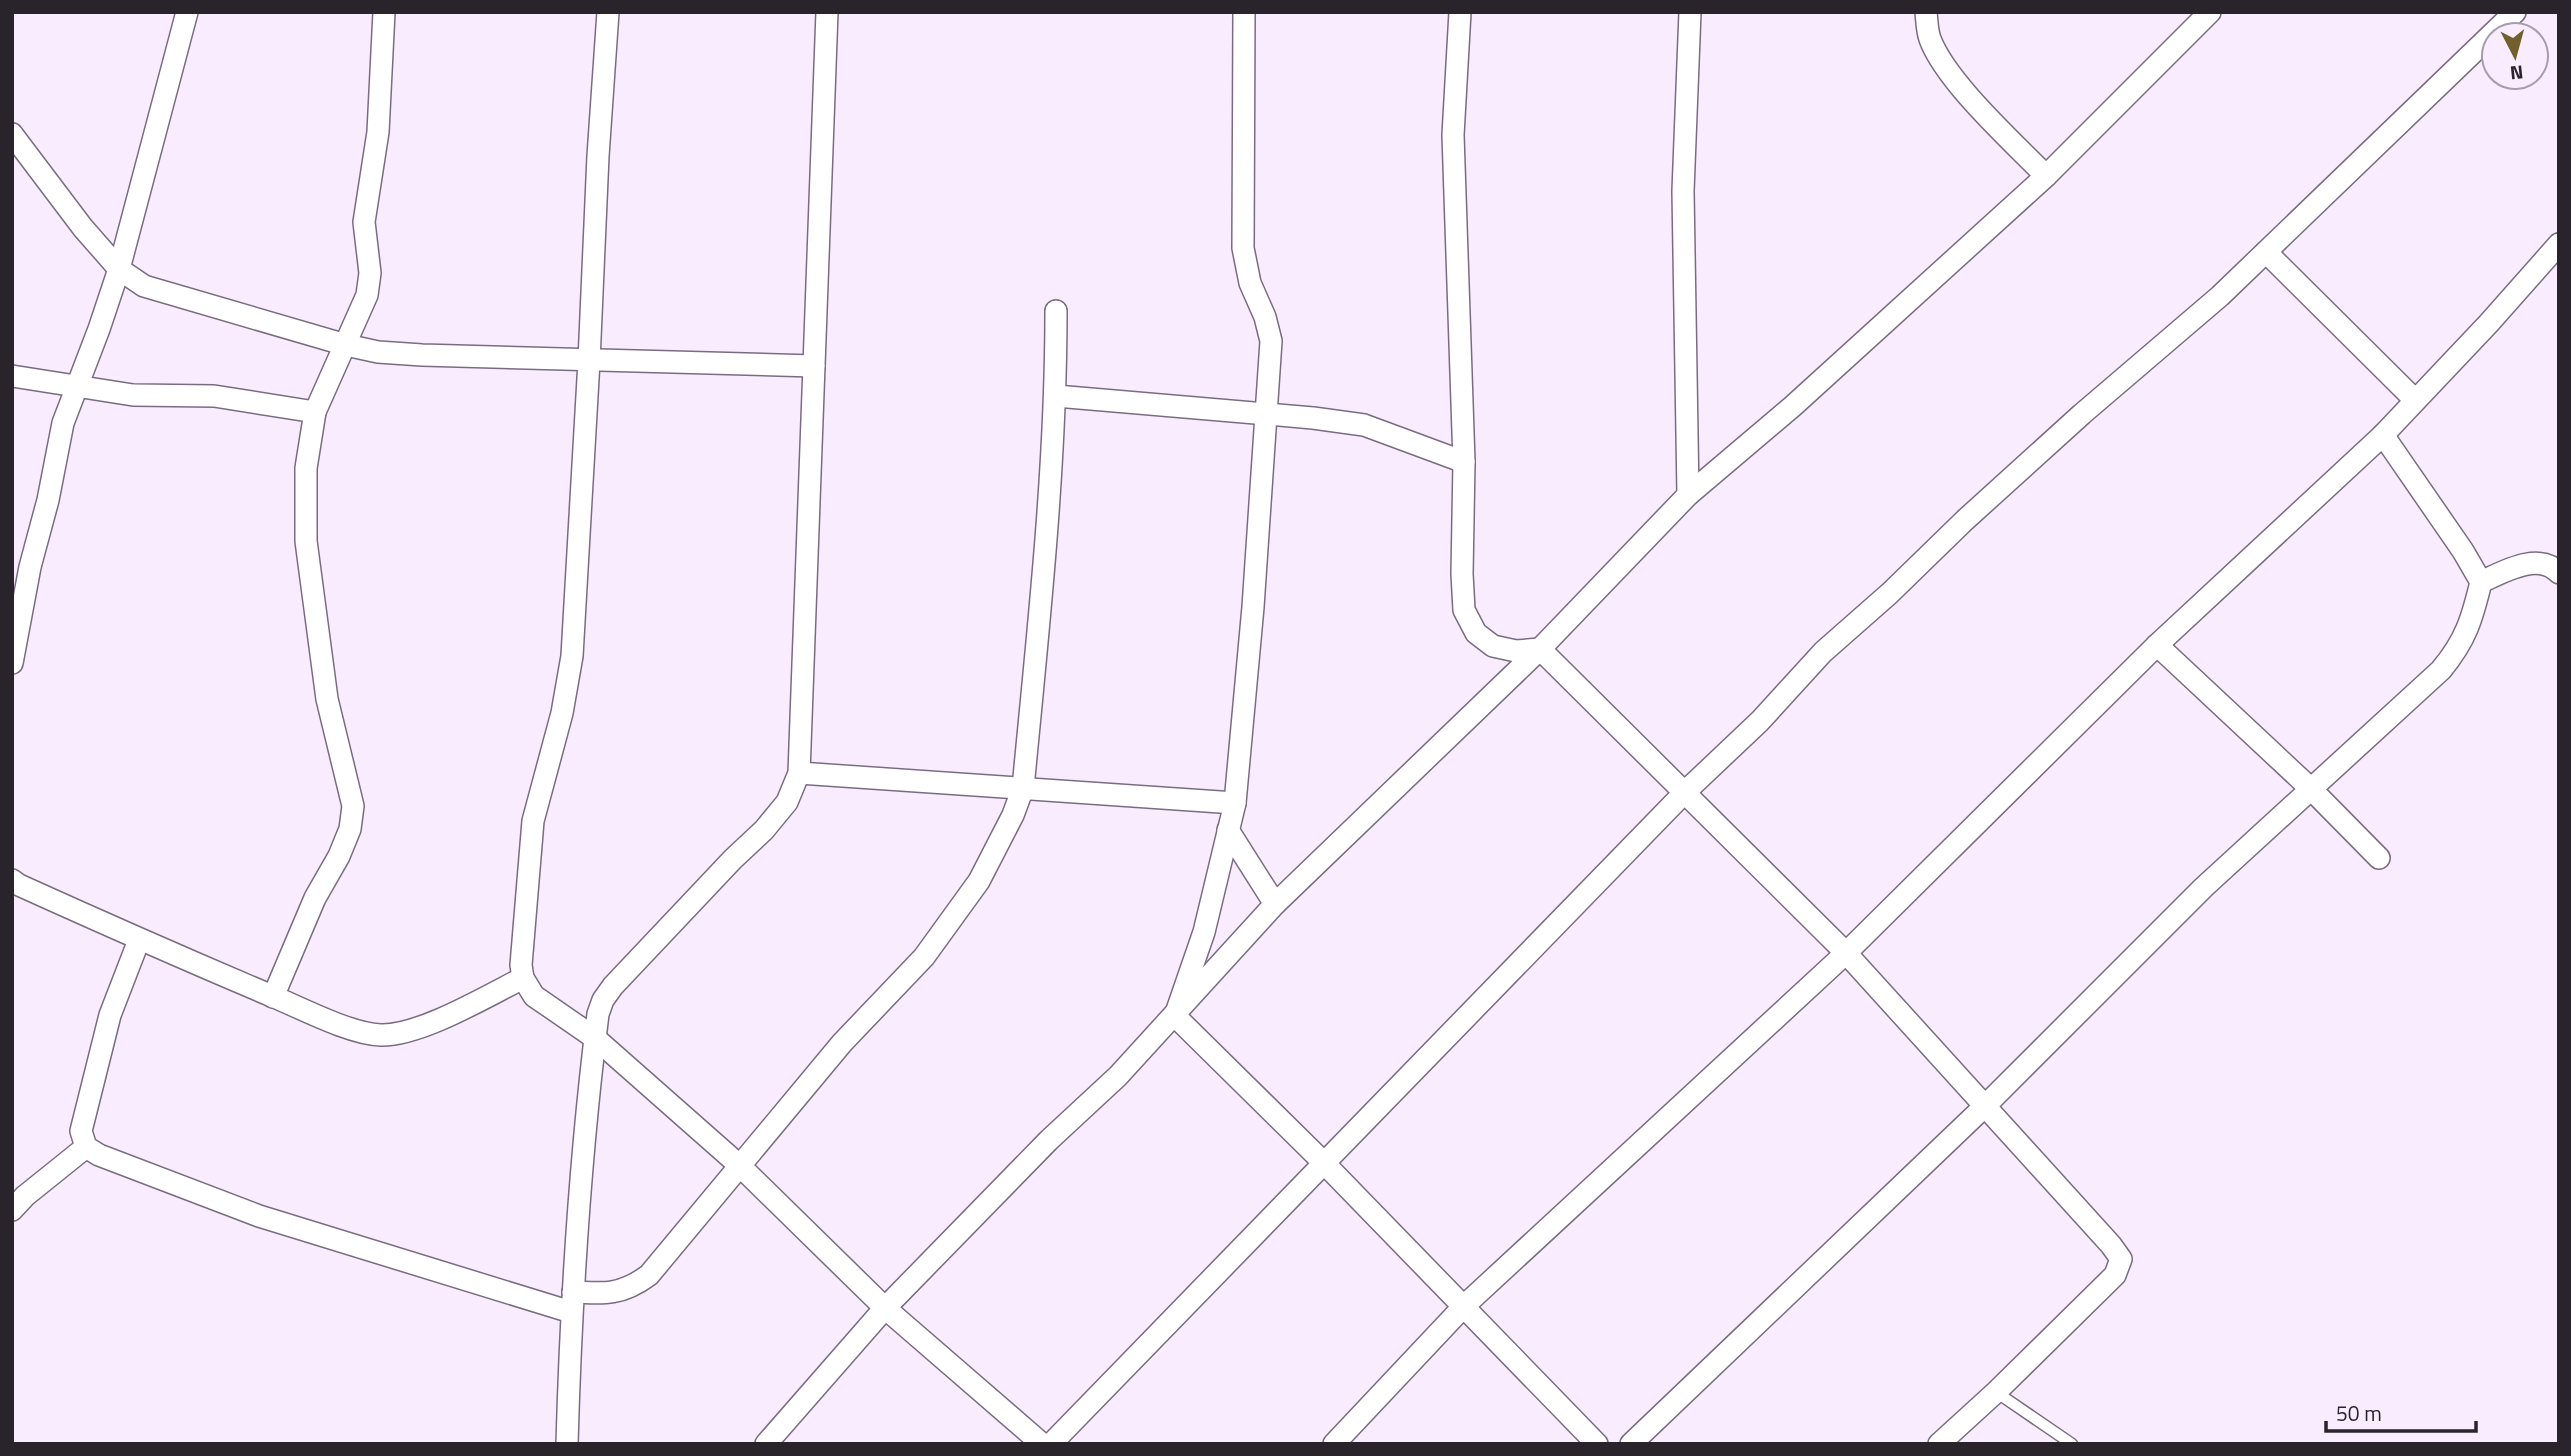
<svg xmlns="http://www.w3.org/2000/svg" width="2571" height="1456" viewBox="0 0 2571 1456" font-family="'Titillium Web',sans-serif">
	<style>
		.lines { fill: none; stroke-linecap: round; stroke-linejoin: round }
		.service-casing { stroke: #7a6c80; stroke-width: 13 }
		.minor-casing { stroke: #7a6c80; stroke-width: 24 }
		.service { stroke: #fff; stroke-width: 10 }
		.minor { stroke: #fff; stroke-width: 21 }
	</style>
	<rect width="100%" height="100%" fill="#f9ecff"/>
	<g class="lines">
		<g class="service-casing">
			<polyline id="service" points="1996,1392 2072,1444"/>
		</g>
		<g class="minor-casing">
			<g id="minor">
				<polyline points="608,12 598,156 589,361 572,656 562,713 533,821 521,965 523,978 534,996 595,1038 739,1165 885,1308 1042,1444"/>
				<polyline points="1244,12 1243,248 1250,283 1265,317 1271,341 1253,607 1235,803 1204,932 1175,1016 1323,1162 1597,1444"/>
				<polyline points="1460,12 1453,135 1464,462 1462,574 1464,610 1476,633 1493,646 1516,651 1540,649 1846,953 2111,1245 2121,1259 2115,1275 1996,1392 1939,1444"/>
				<path d="M1926,12C1927,21 1927,31 1930,39C1946,82 2013,142 2046,176"/>
				<polyline points="12,134 83,228 119,269 144,286 346,345 378,352 422,355 814,366"/>
				<polyline points="2266,252 2415,400"/>
				<polyline points="12,376 133,395 214,396 315,412"/>
				<polyline points="1056,396 1313,418 1364,425 1464,462"/>
				<polyline points="1688,495 1683,191 1690,12"/>
				<path d="M2481,582C2503,572 2539,551 2559,573"/>
				<polyline points="2157,645 2311,789 2379,858"/>
				<polyline points="12,663 30,567 48,500 63,423 99,329 119,269 187,12"/>
				<polyline points="799,773 1235,803"/>
				<polyline points="1228,830 1275,904"/>
				<path d="M12,880L19,885C103,923 187,960 272,996C301,1008 350,1034 381,1035C420,1036 487,996 523,978"/>
				<polyline points="139,940 110,1015 81,1131 86,1147 99,1155 259,1216 571,1312"/>
				<polyline points="273,997 315,898 339,856 350,829 353,806 327,699 306,541 306,468 315,412 367,295 370,273 364,222 378,132 384,12"/>
				<polyline points="12,1210 25,1196 86,1147"/>
				<path d="M573,1292C605,1294 622,1295 649,1275L842,1043L924,957L979,881L1013,815L1023,788C1038,630 1056,471 1056,311"/>
				<path d="M567,1444C571,1300 580,1157 598,1014L603,1000L613,986L733,859L764,830L787,802L799,773L827,12"/>
				<polyline points="766,1444 885,1308 1049,1140 1118,1076 1275,904 1540,649 1688,495 1793,406 2046,176 2210,12"/>
				<polyline points="1051,1444 1685,792 1760,721 1823,652 1890,593 1965,520 2082,414 2220,296 2515,12"/>
				<polyline points="1334,1444 1464,1306 1846,953 2157,645 2383,435 2489,323 2559,244"/>
				<path d="M1631,1444L1986,1105L2204,887L2441,670C2466,640 2472,619 2481,582L2463,551L2383,435"/>
			</g>
		</g>
		<use href="#service" class="service"/>
		<use href="#minor" class="minor"/>
	</g>
	<rect width="2571" height="1456" fill="none" stroke="#29232c" stroke-width="28"/>
	<g transform="translate(2515 56) rotate(174)"><circle r="33" fill="#f9ecff" stroke="#a69cab" stroke-width="2"/>
	<path d="M0-5L12 26L0 18L-12 26Z" fill="#715f2d"/>
	<text y="-10" font-size="19" font-weight="bold" text-anchor="middle" fill="#29232c">N</text>
	</g>
	<path d="M2326 1421v10h150v-10" fill="none" stroke="#29232c" stroke-width="3.5"/>
	<text x="2336" y="1421" font-size="21" fill="#29232c" stroke="#f9ecff" stroke-width="5" paint-order="stroke">50 m</text>
</svg>
